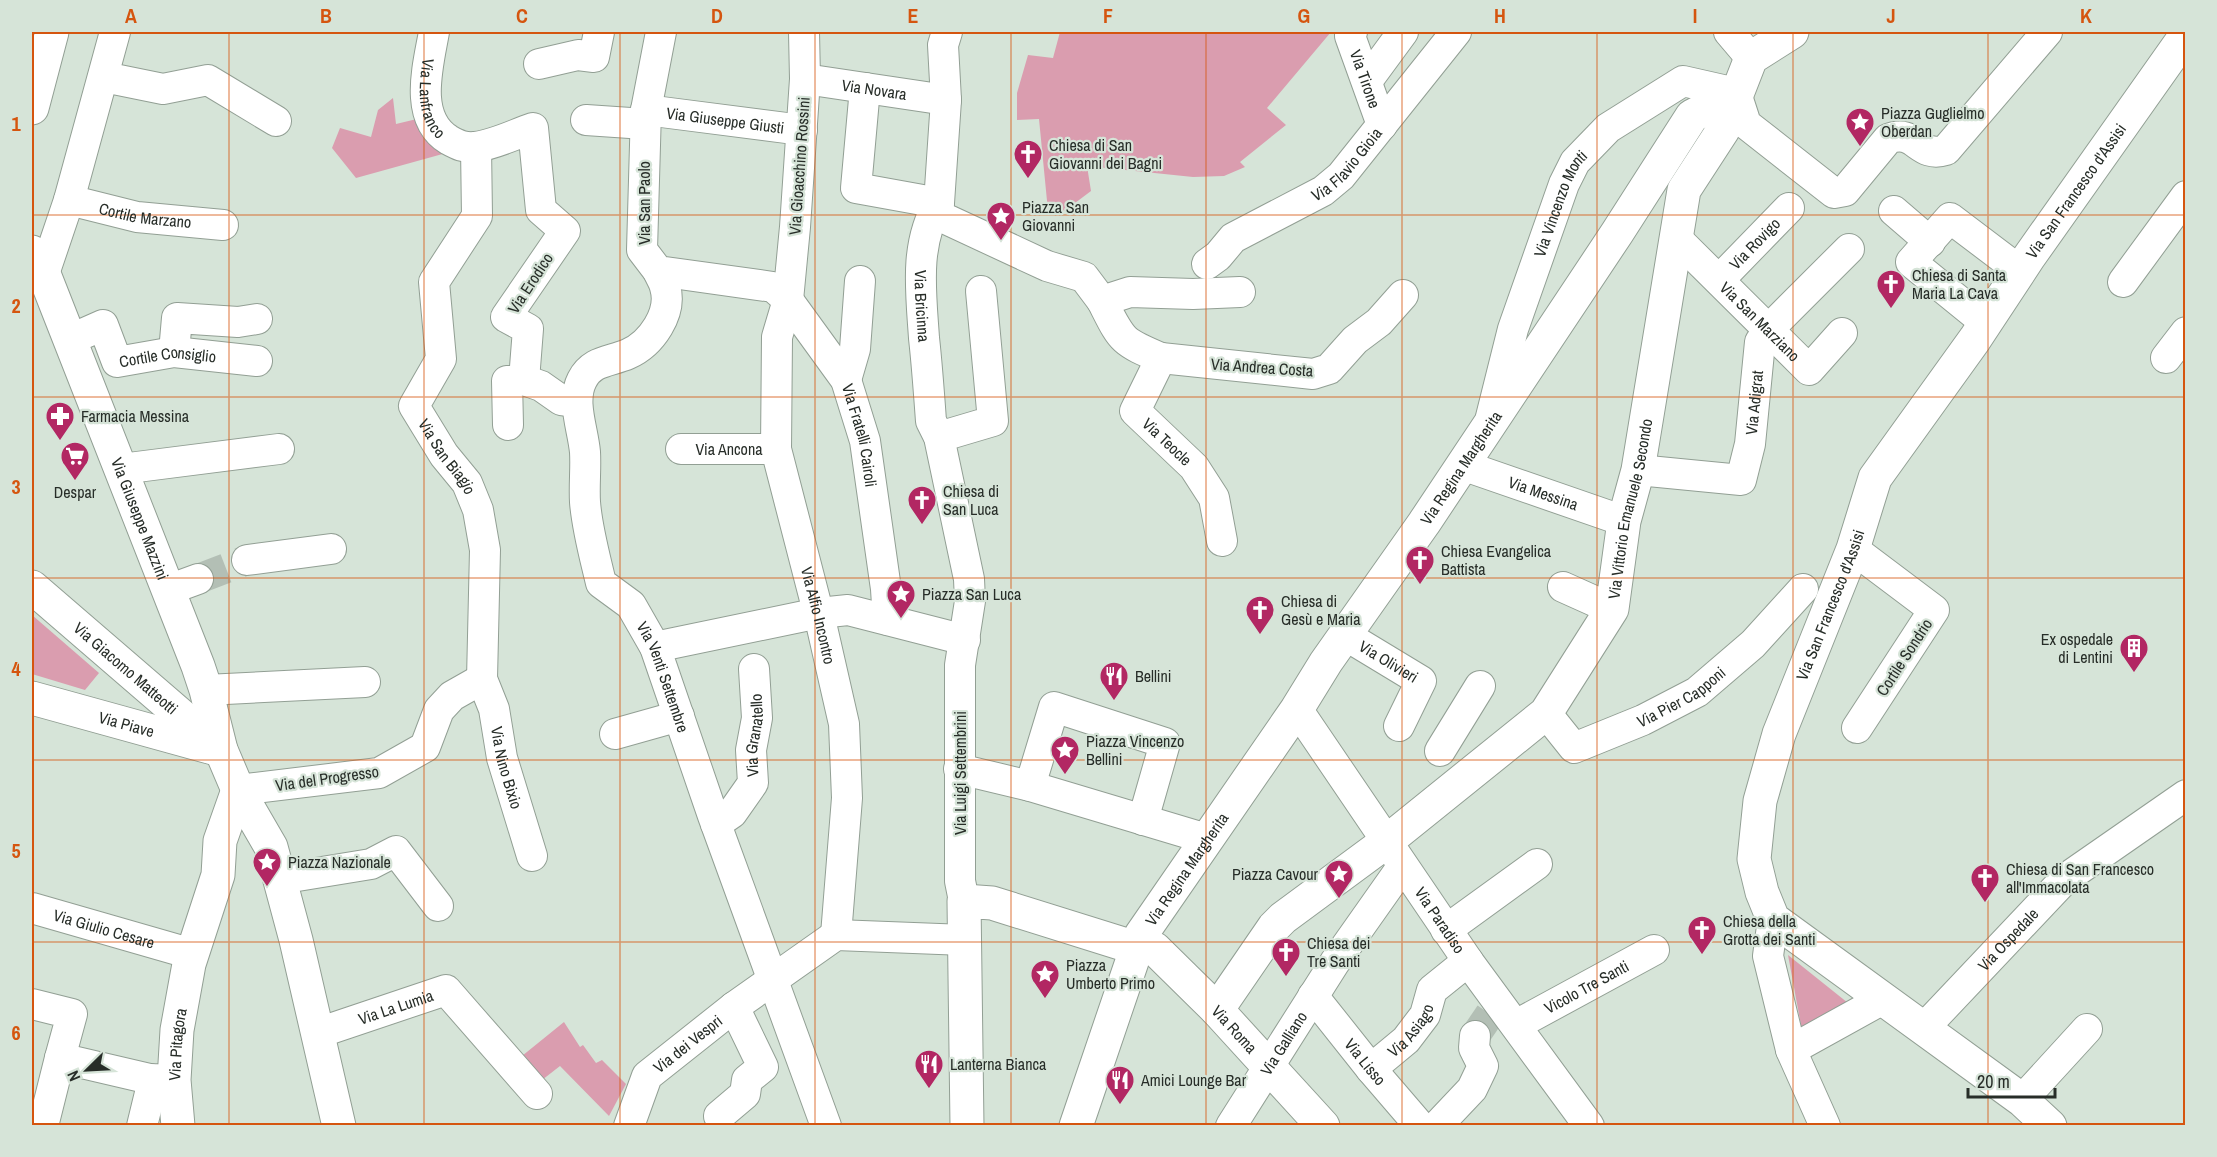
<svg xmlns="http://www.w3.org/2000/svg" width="2217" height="1157" viewBox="0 0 2217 1157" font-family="'Archivo Narrow',sans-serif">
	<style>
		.green { fill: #da9daf }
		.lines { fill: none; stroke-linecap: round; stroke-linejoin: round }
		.street-tunnel { stroke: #b3bfb5; stroke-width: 30; stroke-dasharray: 30 15; stroke-linecap: butt }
		.street-casing { stroke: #929f94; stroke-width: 32 }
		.secondary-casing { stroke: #929f94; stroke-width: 35 }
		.street { stroke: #fff; stroke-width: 30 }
		.secondary { stroke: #fff; stroke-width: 33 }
		.grid { fill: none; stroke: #d5550f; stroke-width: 1.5; stroke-opacity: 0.55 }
		.labels { text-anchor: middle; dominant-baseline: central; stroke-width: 4.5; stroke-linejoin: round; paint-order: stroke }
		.street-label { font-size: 16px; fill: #272d28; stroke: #d6e4d8 }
		.poi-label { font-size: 16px; fill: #272d28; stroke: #d6e4d8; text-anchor: start }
		.neatline { fill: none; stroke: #d5550f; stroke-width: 2 }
		.grid-label { font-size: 20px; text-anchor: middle; font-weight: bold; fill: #d5550f }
	</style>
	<rect width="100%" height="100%" fill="#d6e4d8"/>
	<g class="green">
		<polygon points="1060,32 1331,32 1267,108 1286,125 1240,162 1245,167 1224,176 1193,177 1087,166 1091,191 1063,212 1048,211 1039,119 1017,120 1017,93 1028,55 1053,58"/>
		<polygon points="393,98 396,124 421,118 457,150 356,178 332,148 340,128 371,137 378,110"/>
		<polygon points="32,615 99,673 85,690 32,674"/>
		<polygon points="1788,955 1853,1007 1803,1036"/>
		<polygon points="564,1022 580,1047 583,1045 596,1063 602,1060 626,1084 609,1116 560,1066 542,1080 522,1056"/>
	</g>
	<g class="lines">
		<g class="street-tunnel">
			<polyline points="198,579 247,560"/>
			<polyline points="1475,1036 1490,1014"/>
		</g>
		<g class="street-casing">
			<g id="street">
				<path id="s1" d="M434,32C428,66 413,118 449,140C458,145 464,148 475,147C494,145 515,134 533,128L541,210L565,231L506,317L528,329L524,380L507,381L508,425"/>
				<path id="s2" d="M661,32L646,110L642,250L658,271L773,287L788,300L846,380L865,441L886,589L888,620"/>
				<path id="s3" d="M804,32L805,79L795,227L788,300L777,337L776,449L821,623L844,724L847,798L836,935"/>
				<path id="s4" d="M947,32L943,45L946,100L939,203C914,244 921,292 924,338C927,365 929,393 931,421L939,437L969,579L970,601L960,665V881L964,901"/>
				<path id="s5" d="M1352,32L1350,36L1382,125"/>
				<polyline points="1729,32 1751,58"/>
				<polyline points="539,64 578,55 594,57 599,32"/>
				<polyline points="104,77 163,89 208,80 276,121"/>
				<path id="s6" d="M805,79L946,100"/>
				<polyline points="1367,81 1403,32"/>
				<polyline points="865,88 856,188 939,203"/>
				<path id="s7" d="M646,110L802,130"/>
				<polyline points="586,120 645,124"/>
				<path id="s8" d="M476,147L477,216L434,282L441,359L414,406L444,455L467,483L478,510L485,550L482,679L494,709L502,758L532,856"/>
				<path id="s9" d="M69,200L137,217L223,225"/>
				<polyline points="1894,211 1930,242"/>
				<polyline points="933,213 1047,266 1084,277 1102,301 1130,292 1193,294 1240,292"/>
				<path id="s10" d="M1677,239L1809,370L1842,333"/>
				<path id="s11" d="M1207,264L1218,256L1233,238L1323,191L1341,176L1456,32"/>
				<path id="s12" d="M658,271C660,276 664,282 665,287C673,313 651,344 628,354C610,362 592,360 582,380C571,401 583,429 585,452C586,468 584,485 585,502C587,529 595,557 601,583L631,605L655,647L713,816L826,1126"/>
				<polyline points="44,274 69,200 115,32"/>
				<path id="s13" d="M1719,280L1789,208"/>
				<polyline points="2123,282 2186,196"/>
				<path id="s14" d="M1102,301C1122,340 1120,341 1161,358L1135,411L1194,467L1214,498L1222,541"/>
				<polyline points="1986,323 1911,262 1950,218 2020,271"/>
				<path id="s15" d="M69,340L103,325L117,362L174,352L257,361"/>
				<polyline points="174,352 177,318 238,322 257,319"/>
				<polyline points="1161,358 1313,374 1329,369 1355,340 1379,322 1403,295"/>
				<polyline points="2166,358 2186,332"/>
				<polyline points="524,380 541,386 561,400 577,402"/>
				<polyline points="846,380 855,349 860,281"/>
				<path id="s16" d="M1491,417L1513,329L1564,184L1575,162L1608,128L1683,81L1736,93L1746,124L1834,193L1845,191L1888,139C1917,128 1917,159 1946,150L2047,32"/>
				<polyline points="939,437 993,421 981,291"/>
				<path id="s17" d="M681,449H776"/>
				<path id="s18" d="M1462,465L1624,521"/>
				<polyline points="121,469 279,449"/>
				<path id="s19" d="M1638,470L1741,480L1750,444L1760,342L1768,330L1849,249"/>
				<polyline points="1853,549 1934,610 1857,728"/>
				<polyline points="247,560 331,549"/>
				<polyline points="1563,587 1612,609"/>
				<polyline points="168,590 198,579"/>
				<path id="s20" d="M1345,635L1421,681L1399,726"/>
				<polyline points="655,647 819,613 848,610 965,640"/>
				<polyline points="206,690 365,682"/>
				<path id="s21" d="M1297,709L1468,961L1589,1126"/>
				<path id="s22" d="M1546,713L1574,748L1643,720L1697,692L1753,644L1803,589"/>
				<polyline points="615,734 679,716"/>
				<polyline points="1440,751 1480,686"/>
				<polyline points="959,769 1030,786 1207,839"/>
				<polyline points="1030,786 1054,707 1165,743 1143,820"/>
				<polyline points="238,790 379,773 425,747 439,710 452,696 482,679"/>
				<path id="s23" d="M716,824L732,813L753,783L751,750L757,718L754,669"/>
				<polyline points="279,879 371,864 396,851 438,906"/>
				<path id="s24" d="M32,908L192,954"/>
				<polyline points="1773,919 1768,956 1791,1050 1883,999"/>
				<polyline points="1446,930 1537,864"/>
				<path id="s25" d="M1313,996L1371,1069L1420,1126"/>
				<polyline points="32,1004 72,1014 60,1058"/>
				<path id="s26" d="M1516,1025L1654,950"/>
				<path id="s27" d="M1924,1028L2065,879L2186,795"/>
				<path id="s28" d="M318,1033L446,990L537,1094"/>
				<polyline points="1791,1050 1825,1126"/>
				<path id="s29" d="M1371,1069L1406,1040L1425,1015L1432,990L1468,961"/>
				<polyline points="2022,1100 2087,1029"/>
				<polyline points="719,1116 745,1094 747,1080 763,1067 734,1007"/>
				<polyline points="43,1126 60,1058 150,1079 174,1080"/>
				<polyline points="142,1126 150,1093 150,1079"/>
				<path id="s30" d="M629,1126L647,1076L734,1007L836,935L965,940"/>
				<path id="s31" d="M1231,1126L1335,962L1402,867"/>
				<polyline points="1437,1126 1472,1089 1483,1066 1474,1048 1475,1036"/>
			</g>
		</g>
		<g class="secondary-casing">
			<g id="secondary">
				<polyline points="32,108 52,32"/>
				<path id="s32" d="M32,252L44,274L198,666L206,690L221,750L238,790L271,847L296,940L339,1126"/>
				<path id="s33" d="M32,587L221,750"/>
				<path id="s34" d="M32,698L213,748"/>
				<path id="s35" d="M1217,1010L1274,927L1283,918L1386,842L1546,713L1612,609L1624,521L1638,470L1684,190L1723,130L1751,58L1792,32"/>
				<path id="s36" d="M178,1126L174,1080L177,1030L189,964L218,875L220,841L238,790"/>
				<path id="s37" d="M967,1126L964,901L992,903L1136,948L1155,949L1217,1010L1323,1126"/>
				<path id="s38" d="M1076,1126L1141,935L1297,709L1326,662L1424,523L1617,233L1692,116L1736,93"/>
				<path id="s39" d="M2050,1126L2022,1100L1773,919L1762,892L1754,859L1760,801L1779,734L1853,549L1875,478L1975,339L2029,257L2186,35"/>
			</g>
		</g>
		<use href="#street" class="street"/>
		<use href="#secondary" class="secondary"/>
	</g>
	<path class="grid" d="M229,32V1126M424,32V1126M620,32V1126M815,32V1126M1011,32V1126M1206,32V1126M1402,32V1126M1597,32V1126M1793,32V1126M1988,32V1126M32,215H2186M32,397H2186M32,578H2186M32,760H2186M32,942H2186"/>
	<defs>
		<g id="sight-pin" transform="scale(1.5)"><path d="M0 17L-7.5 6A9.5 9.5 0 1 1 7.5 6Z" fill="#b22763" stroke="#d6e4d8"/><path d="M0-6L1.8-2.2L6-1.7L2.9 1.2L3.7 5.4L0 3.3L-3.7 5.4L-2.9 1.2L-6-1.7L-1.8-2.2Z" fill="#fff"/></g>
		<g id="church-pin" transform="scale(1.5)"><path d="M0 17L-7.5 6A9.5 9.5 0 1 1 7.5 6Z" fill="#b22763" stroke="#d6e4d8"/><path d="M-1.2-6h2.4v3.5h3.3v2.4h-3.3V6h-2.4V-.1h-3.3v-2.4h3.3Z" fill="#fff"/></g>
		<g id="pharmacy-pin" transform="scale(1.5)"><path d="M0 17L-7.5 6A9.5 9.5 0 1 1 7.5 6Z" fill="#b22763" stroke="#d6e4d8"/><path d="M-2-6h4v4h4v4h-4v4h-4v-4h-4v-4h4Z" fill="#fff"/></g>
		<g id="supermarket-pin" transform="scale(1.5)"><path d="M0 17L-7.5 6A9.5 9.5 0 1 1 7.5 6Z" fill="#b22763" stroke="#d6e4d8"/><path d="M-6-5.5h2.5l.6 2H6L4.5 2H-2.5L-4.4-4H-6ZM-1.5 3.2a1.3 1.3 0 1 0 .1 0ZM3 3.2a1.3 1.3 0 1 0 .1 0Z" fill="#fff"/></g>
		<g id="building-pin" transform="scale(1.5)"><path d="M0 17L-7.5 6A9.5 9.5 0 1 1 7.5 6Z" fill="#b22763" stroke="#d6e4d8"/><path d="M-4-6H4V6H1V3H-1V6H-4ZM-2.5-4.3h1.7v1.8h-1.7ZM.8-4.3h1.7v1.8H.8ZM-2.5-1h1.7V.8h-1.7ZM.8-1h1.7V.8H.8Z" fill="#fff"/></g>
		<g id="restaurant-pin" transform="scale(1.5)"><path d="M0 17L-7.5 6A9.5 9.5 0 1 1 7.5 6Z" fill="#b22763" stroke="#d6e4d8"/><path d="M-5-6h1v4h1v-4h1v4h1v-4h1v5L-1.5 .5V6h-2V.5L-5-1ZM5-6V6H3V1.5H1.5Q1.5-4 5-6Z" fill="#fff"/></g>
	</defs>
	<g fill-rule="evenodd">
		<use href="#sight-pin" x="1860" y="122"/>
		<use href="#church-pin" x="1028" y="154"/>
		<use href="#sight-pin" x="1001" y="216"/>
		<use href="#church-pin" x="1891" y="284"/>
		<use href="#pharmacy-pin" x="60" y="416"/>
		<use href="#supermarket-pin" x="75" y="456"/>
		<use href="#church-pin" x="922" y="500"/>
		<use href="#church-pin" x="1420" y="560"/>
		<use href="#sight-pin" x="901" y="594"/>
		<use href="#church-pin" x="1260" y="610"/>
		<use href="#building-pin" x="2134" y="648"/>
		<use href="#restaurant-pin" x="1114" y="676"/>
		<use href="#sight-pin" x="1065" y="750"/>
		<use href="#sight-pin" x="267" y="862"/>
		<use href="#sight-pin" x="1339" y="874"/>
		<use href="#church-pin" x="1985" y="878"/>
		<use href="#church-pin" x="1702" y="930"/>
		<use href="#church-pin" x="1286" y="952"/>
		<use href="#sight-pin" x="1045" y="974"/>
		<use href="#restaurant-pin" x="929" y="1064"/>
		<use href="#restaurant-pin" x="1120" y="1080"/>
	</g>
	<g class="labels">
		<g class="street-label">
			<text stroke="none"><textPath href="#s5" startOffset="50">Via Tirone</textPath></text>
			<text stroke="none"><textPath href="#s6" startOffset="70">Via Novara</textPath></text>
			<text stroke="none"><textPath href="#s1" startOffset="68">Via Lanfranco</textPath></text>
			<text stroke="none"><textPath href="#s7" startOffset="80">Via Giuseppe Giusti</textPath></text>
			<text stroke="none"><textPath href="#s11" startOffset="174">Via Flavio Gioia</textPath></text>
			<text transform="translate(799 166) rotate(-86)">Via Gioacchino Rossini</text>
			<text stroke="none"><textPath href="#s39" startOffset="1161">Via San Francesco d'Assisi</textPath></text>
			<text transform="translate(644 203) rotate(-90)">Via San Paolo</text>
			<text stroke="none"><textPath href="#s16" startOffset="225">Via Vincenzo Monti</textPath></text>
			<text stroke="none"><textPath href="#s9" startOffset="78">Cortile Marzano</textPath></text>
			<text stroke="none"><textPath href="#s13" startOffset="51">Via Rovigo</textPath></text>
			<text transform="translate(530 283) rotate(-57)">Via Erodico</text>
			<text stroke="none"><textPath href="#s4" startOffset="278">Via Bricinna</textPath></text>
			<text stroke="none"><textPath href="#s10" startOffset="117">Via San Marziano</textPath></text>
			<text stroke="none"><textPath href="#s15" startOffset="128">Cortile Consiglio</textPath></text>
			<text transform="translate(1262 367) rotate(4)">Via Andrea Costa</text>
			<text stroke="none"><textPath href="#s19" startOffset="182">Via Adigrat</textPath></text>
			<text stroke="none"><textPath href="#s2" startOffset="538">Via Fratelli Cairoli</textPath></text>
			<text stroke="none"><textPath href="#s14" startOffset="189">Via Teocle</textPath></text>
			<text stroke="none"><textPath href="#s17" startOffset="48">Via Ancona</textPath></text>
			<text stroke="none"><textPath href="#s8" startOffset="340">Via San Biagio</textPath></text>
			<text stroke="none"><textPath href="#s38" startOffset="768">Via Regina Margherita</textPath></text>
			<text stroke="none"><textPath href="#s18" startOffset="86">Via Messina</textPath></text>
			<text stroke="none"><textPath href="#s35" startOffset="672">Via Vittorio Emanuele Secondo</textPath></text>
			<text stroke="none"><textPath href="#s32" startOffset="288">Via Giuseppe Mazzini</textPath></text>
			<text stroke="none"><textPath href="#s39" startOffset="676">Via San Francesco d'Assisi</textPath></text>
			<text stroke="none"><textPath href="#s3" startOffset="591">Via Alfio Incontro</textPath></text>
			<text transform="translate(1904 657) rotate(-57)">Cortile Sondrio</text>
			<text stroke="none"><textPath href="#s20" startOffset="51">Via Olivieri</textPath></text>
			<text stroke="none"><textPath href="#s33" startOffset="124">Via Giacomo Matteotti</textPath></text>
			<text stroke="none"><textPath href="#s12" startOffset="477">Via Venti Settembre</textPath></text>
			<text stroke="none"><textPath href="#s22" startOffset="164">Via Pier Capponi</textPath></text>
			<text stroke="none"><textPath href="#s34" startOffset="98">Via Piave</textPath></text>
			<text stroke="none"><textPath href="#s23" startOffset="104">Via Granatello</textPath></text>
			<text stroke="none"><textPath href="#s8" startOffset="664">Via Nino Bixio</textPath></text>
			<text transform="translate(960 773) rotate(-90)">Via Luigi Settembrini</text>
			<text transform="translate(327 778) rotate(-8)">Via del Progresso</text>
			<text stroke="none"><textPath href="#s38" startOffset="282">Via Regina Margherita</textPath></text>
			<text stroke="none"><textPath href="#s21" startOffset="255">Via Paradiso</textPath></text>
			<text stroke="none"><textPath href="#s24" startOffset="75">Via Giulio Cesare</textPath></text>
			<text stroke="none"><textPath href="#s27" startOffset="122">Via Ospedale</textPath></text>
			<text stroke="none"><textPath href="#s26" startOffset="80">Vicolo Tre Santi</textPath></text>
			<text stroke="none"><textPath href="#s28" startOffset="82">Via La Lumia</textPath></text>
			<text stroke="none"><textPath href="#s29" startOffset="56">Via Asiago</textPath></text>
			<text stroke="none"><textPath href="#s37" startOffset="536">Via Roma</textPath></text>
			<text stroke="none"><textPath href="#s36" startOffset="82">Via Pitagora</textPath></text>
			<text stroke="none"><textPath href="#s30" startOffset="105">Via dei Vespri</textPath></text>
			<text stroke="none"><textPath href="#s31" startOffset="98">Via Galliano</textPath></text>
			<text stroke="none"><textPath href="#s25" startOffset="84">Via Lisso</textPath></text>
		</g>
		<g class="poi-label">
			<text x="1881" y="113">Piazza Guglielmo<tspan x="1881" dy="18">Oberdan</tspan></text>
			<text x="1049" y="145">Chiesa di San<tspan x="1049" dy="18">Giovanni dei Bagni</tspan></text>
			<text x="1022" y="207">Piazza San<tspan x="1022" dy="18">Giovanni</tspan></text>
			<text x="1912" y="275">Chiesa di Santa<tspan x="1912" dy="18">Maria La Cava</tspan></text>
			<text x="81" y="416">Farmacia Messina</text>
			<text x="943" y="491">Chiesa di<tspan x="943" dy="18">San Luca</tspan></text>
			<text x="75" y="492" text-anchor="middle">Despar</text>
			<text x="1441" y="551">Chiesa Evangelica<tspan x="1441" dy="18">Battista</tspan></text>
			<text x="922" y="594">Piazza San Luca</text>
			<text x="1281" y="601">Chiesa di<tspan x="1281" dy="18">Gesù e Maria</tspan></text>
			<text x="2113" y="639" text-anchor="end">Ex ospedale<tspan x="2113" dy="18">di Lentini</tspan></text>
			<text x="1135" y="676">Bellini</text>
			<text x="1086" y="741">Piazza Vincenzo<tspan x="1086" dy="18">Bellini</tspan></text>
			<text x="288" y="862">Piazza Nazionale</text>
			<text x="2006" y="869">Chiesa di San Francesco<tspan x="2006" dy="18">all'Immacolata</tspan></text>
			<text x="1318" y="874" text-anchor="end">Piazza Cavour</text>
			<text x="1723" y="921">Chiesa della<tspan x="1723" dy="18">Grotta dei Santi</tspan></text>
			<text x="1307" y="943">Chiesa dei<tspan x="1307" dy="18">Tre Santi</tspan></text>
			<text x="1066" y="965">Piazza<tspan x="1066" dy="18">Umberto Primo</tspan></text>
			<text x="950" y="1064">Lanterna Bianca</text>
			<text x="1141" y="1080">Amici Lounge Bar</text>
		</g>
	</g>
	<rect width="2217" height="1157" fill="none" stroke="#d6e4d8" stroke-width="66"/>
	<g transform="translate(87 1070) rotate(246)" stroke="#d6e4d8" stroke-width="4.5" paint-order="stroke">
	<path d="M0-4.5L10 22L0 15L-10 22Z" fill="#272d28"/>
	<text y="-9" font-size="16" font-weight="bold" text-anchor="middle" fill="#272d28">N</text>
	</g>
	<path d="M1968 1088v9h87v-9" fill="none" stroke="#272d28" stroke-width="3"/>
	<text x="1977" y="1088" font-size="18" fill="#272d28" stroke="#d6e4d8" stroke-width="4.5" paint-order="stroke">20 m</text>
	<rect x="33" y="33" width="2151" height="1091" class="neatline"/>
	<g class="grid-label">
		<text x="131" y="23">A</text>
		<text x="326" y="23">B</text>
		<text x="522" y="23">C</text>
		<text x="717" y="23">D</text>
		<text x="913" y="23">E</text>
		<text x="1108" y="23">F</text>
		<text x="1304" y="23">G</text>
		<text x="1500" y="23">H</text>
		<text x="1695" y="23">I</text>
		<text x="1891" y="23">J</text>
		<text x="2086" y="23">K</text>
		<text x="16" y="131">1</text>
		<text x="16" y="313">2</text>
		<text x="16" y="494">3</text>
		<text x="16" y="676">4</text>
		<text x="16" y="858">5</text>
		<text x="16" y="1040">6</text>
	</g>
</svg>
